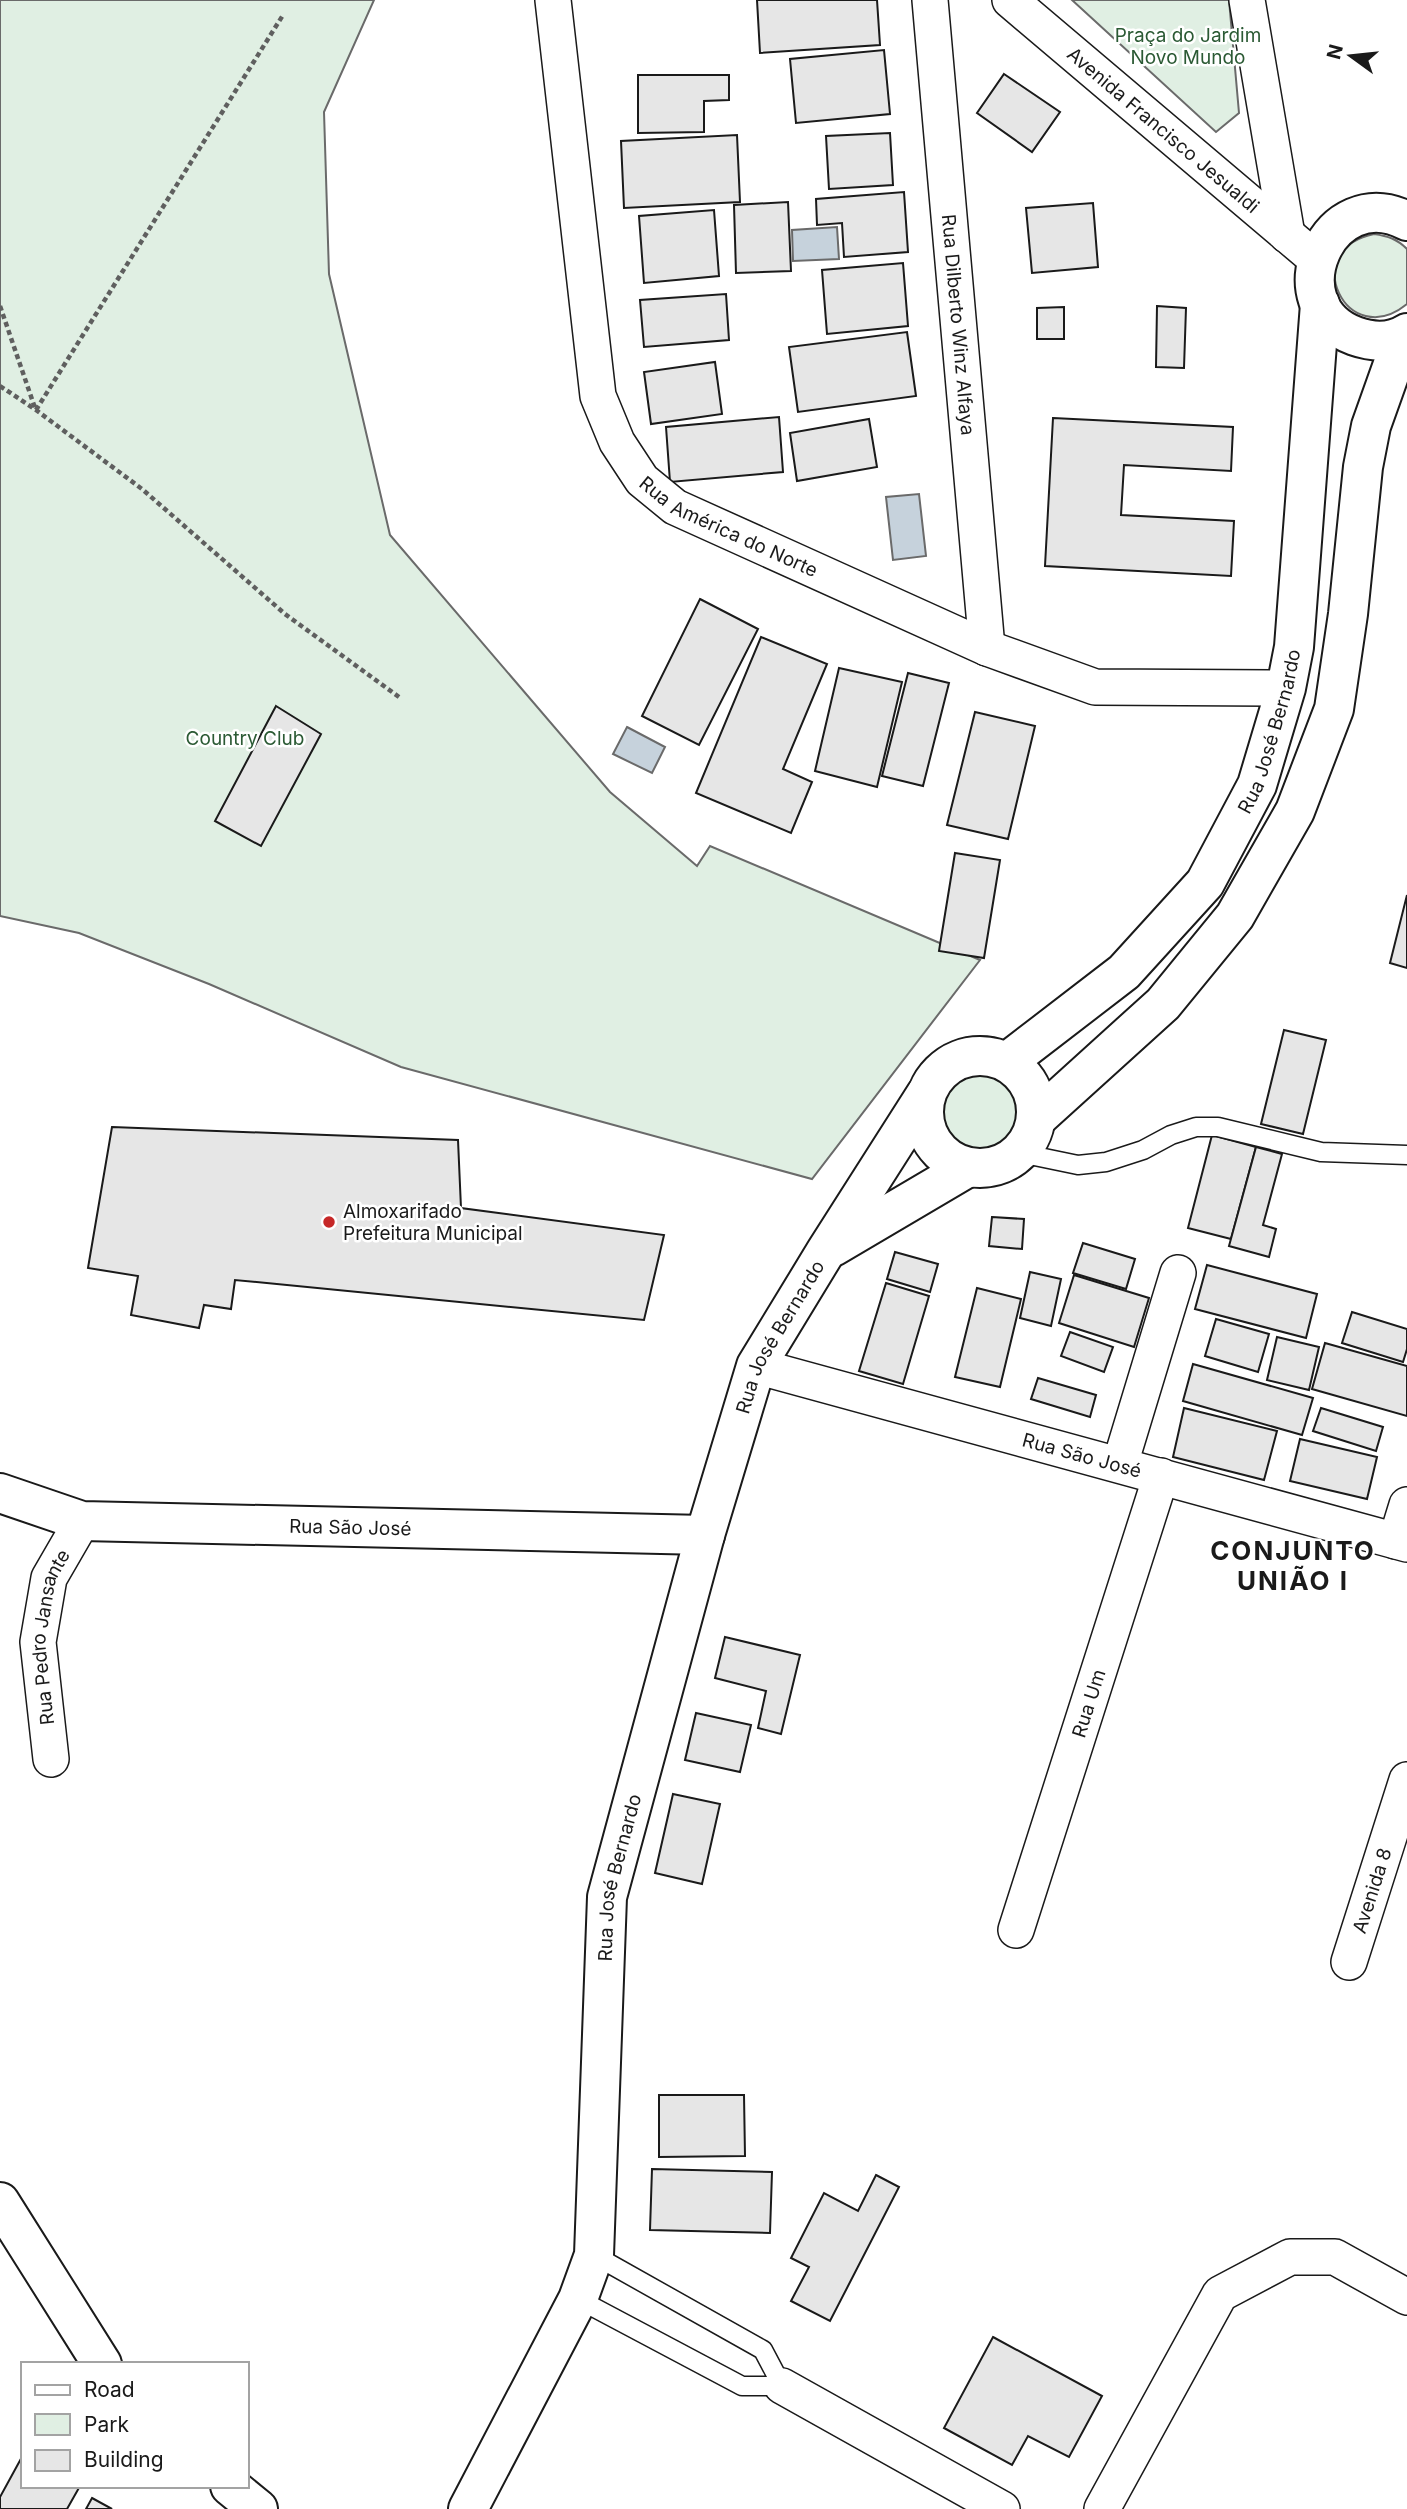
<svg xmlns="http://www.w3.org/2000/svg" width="1407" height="2509" viewBox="0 0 1407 2509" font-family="Inter,sans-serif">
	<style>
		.green { fill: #e0efe3; stroke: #6a6a6a; stroke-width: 2 }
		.water { fill: #c6d2dc; stroke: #6a6a6a; stroke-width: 2 }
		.building { fill: #e6e6e6; stroke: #1a1a1a; stroke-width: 2 }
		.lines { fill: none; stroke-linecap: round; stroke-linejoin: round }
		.service-casing { stroke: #1a1a1a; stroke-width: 21 }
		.minor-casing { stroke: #1a1a1a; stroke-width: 38 }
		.tertiary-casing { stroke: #1a1a1a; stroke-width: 42 }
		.path { stroke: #5f5f5f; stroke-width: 4.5; stroke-dasharray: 5 3.5; stroke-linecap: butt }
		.service { stroke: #fff; stroke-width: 18 }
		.minor { stroke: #fff; stroke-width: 35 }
		.tertiary { stroke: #fff; stroke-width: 38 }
		.poi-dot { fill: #c62828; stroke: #fff; stroke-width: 2.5 }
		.labels { text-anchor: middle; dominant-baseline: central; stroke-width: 5; stroke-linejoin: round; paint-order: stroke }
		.park-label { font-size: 19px; fill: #2b5a34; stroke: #fff }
		.street-label { font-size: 19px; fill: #1a1a1a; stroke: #fff }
		.poi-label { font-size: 19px; fill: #1a1a1a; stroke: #fff; text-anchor: start }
		.district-label { font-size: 26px; font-weight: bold; letter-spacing: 2px; fill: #1a1a1a; stroke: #fff }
	</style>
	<rect width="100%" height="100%" fill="#fff"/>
	<g class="green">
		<polygon points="0,0 374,0 324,112 329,274 390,535 610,792 697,866 710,846 980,960 812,1179 401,1067 209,984 79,933 0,916"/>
		<polygon points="1072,0 1229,0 1239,113 1216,132"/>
		<path d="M1374,234C1388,236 1397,239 1407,249V304C1347,353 1297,250 1374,234Z"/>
		<circle cx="979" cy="1113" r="41"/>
	</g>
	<g class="water">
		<polygon points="837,227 839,259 793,261 792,230"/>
		<polygon points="919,494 926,556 893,560 886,497"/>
		<polygon points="627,727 665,747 652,773 613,754"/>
	</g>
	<g class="building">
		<polygon points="757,0 877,0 880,45 760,53"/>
		<polygon points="884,50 890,114 796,123 790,59"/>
		<polygon points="1004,74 1060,112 1032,152 977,113"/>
		<polygon points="638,75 729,75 729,100 704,101 704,132 638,133"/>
		<polygon points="890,133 893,185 829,189 826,136"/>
		<polygon points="737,135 740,202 624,208 621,141"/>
		<polygon points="904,192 908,252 844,257 842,223 817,225 816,199"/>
		<polygon points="788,202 791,271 736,273 734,205"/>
		<polygon points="1093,203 1098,267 1032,273 1026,208"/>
		<polygon points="714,210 719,276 644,283 639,216"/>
		<polygon points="903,263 908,326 827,334 822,270"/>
		<polygon points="726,294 729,340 644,347 640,300"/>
		<polygon points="1157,306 1186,308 1184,368 1156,367"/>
		<polygon points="1064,307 1064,339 1037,339 1037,308"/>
		<polygon points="907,332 916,396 798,412 789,347"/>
		<polygon points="715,362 722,414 651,424 644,372"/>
		<polygon points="779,417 783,472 670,482 666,427"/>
		<polygon points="1053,418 1233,427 1231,471 1124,465 1121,515 1234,521 1231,576 1045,566"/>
		<polygon points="869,419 877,467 797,481 790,433"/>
		<polygon points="700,599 758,629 699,745 642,716"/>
		<polygon points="761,637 827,664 783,769 812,782 791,833 696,793"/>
		<polygon points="839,668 902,682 877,787 815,771"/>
		<polygon points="908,673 949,683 923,786 882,776"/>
		<polygon points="276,706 321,734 261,846 215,821"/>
		<polygon points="975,712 1035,726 1008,839 947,825"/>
		<polygon points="955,853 1000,860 984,958 939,951"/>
		<polygon points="1407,895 1407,968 1390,963"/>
		<polygon points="1284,1030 1326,1040 1303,1134 1261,1124"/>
		<polygon points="112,1127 458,1140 461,1208 664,1235 644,1320 235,1280 231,1309 204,1305 199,1328 131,1315 138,1276 88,1268"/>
		<polygon points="1212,1135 1256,1147 1231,1239 1188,1228"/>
		<polygon points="1256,1147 1282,1154 1263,1225 1276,1229 1269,1257 1229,1246"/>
		<polygon points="992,1217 1024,1219 1022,1249 989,1246"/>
		<polygon points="1083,1243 1135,1259 1126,1289 1073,1273"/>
		<polygon points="895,1252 938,1264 930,1292 887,1279"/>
		<polygon points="1207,1265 1317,1294 1306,1338 1195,1309"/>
		<polygon points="1030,1272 1061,1279 1051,1326 1020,1318"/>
		<polygon points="1074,1275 1149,1298 1134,1347 1059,1323"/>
		<polygon points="886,1283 929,1296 903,1384 859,1371"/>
		<polygon points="977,1288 1021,1299 1000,1387 955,1377"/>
		<polygon points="1352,1312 1407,1329 1407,1349 1403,1362 1342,1343"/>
		<polygon points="1216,1319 1269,1334 1258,1372 1205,1356"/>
		<polygon points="1070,1332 1113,1347 1104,1372 1061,1356"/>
		<polygon points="1277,1337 1319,1347 1309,1390 1267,1380"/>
		<polygon points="1325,1343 1407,1366 1407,1416 1312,1389"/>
		<polygon points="1193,1364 1313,1398 1302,1435 1183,1401"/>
		<polygon points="1038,1378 1096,1395 1090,1417 1031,1399"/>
		<polygon points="1184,1408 1277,1431 1264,1480 1173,1457"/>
		<polygon points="1321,1408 1383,1427 1376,1451 1313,1431"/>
		<polygon points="1300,1439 1377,1457 1367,1499 1290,1481"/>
		<polygon points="725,1637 800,1655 781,1734 758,1728 766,1691 715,1678"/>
		<polygon points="696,1713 751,1725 740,1772 685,1760"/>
		<polygon points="673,1794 720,1804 702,1884 655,1873"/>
		<polygon points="659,2095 744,2095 745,2156 659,2157"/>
		<polygon points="652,2169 772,2172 770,2233 650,2230"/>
		<polygon points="876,2175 899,2187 830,2321 791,2301 809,2267 791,2258 824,2193 858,2211"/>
		<polygon points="993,2337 1102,2396 1069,2457 1028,2436 1012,2465 944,2428"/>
		<polygon points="23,2455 23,2486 80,2486 67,2509 0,2509 0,2497"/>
		<polygon points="92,2498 112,2509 86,2509"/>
	</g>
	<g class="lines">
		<g class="service-casing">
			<g id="service">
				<polyline points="1020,1153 1078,1165 1106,1162 1143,1150 1171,1135 1196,1127 1218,1127 1321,1152 1407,1155"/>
				<polyline points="578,2299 742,2386 782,2386 763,2350 594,2255"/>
			</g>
		</g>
		<g class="minor-casing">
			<g id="minor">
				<path id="s1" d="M553,0L598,396L617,442L642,480L675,507L987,648L1095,687L1286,688"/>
				<path id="s2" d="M930,0L987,648"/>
				<path id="s3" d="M1010,0L1317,260"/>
				<polyline points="1247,0 1287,235"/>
				<path id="s4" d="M756,1366L1407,1544"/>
				<polyline points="1120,1464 1178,1273"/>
				<polyline points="1396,1541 1407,1505"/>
				<path id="s5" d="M51,1759L38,1642L49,1578L82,1521"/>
				<path id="s6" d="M1016,1930L1161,1476"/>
				<path id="s7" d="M1349,1962L1407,1780"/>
				<polyline points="782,2386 1002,2509"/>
				<polyline points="1102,2509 1220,2294 1290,2257 1335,2257 1407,2297"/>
			</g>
		</g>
		<g class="tertiary-casing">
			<g id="tertiary">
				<path d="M1407,221C1328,180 1274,306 1355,336C1372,342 1391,343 1407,333"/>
				<circle cx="980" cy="1112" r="56"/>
				<path id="s8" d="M1007,1062L1124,972L1205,883L1257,785L1286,688L1294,647L1320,304"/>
				<polyline points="1036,1119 1163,1004 1235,916 1295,811 1334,709 1348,614 1363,467 1371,426 1403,336"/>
				<polyline points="833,1247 967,1168"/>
				<path id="s9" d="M0,1493L82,1521L705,1535"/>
				<polyline points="0,2202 102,2364"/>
				<polyline points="230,2486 258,2509"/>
				<path id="s10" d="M468,2509L578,2299L594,2255L607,1897L705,1535L756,1366L826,1251L926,1094"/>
			</g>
		</g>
		<g class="path">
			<polyline points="0,306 35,408"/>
			<polyline points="0,386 36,410 142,489 285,614 399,697"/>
			<polyline points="36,410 283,15"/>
		</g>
		<use href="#service" class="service"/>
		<use href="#minor" class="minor"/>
		<use href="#tertiary" class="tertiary"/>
	</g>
	<circle class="poi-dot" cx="329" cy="1222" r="7"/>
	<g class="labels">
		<g class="park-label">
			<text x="1188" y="35">Praça do Jardim<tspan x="1188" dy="22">Novo Mundo</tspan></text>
			<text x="245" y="738">Country Club</text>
		</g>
		<g class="street-label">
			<text stroke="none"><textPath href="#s3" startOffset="201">Avenida Francisco Jesualdi</textPath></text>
			<text stroke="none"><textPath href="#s2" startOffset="326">Rua Dilberto Winz Alfaya</textPath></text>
			<text stroke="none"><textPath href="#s1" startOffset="593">Rua América do Norte</textPath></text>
			<text stroke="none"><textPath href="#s8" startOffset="434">Rua José Bernardo</textPath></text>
			<text stroke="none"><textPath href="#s10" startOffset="1230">Rua José Bernardo</textPath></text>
			<text stroke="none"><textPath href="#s4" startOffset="338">Rua São José</textPath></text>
			<text stroke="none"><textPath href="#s9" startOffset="355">Rua São José</textPath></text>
			<text stroke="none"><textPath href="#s5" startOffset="124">Rua Pedro Jansante</textPath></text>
			<text stroke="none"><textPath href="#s6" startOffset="238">Rua Um</textPath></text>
			<text stroke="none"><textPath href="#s10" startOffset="663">Rua José Bernardo</textPath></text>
			<text stroke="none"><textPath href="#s7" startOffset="75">Avenida 8</textPath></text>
		</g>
		<g class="poi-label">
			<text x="343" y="1211">Almoxarifado<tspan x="343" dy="22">Prefeitura Municipal</tspan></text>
		</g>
		<g class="district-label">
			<text x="1293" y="1550">CONJUNTO<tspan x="1293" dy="30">UNIÃO I</tspan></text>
		</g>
	</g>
	<rect x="21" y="2362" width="228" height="126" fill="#ffffff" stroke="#a3a3a3" stroke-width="2"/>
	<rect x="35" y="2385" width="35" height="10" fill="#ffffff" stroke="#a3a3a3" stroke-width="2"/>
	<text x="84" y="2397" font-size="21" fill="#1a1a1a">Road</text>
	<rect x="35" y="2414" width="35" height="21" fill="#e0efe3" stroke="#a3a3a3" stroke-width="2"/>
	<text x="84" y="2432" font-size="21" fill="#1a1a1a">Park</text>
	<rect x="35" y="2450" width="35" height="21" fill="#e6e6e6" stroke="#a3a3a3" stroke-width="2"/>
	<text x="84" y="2467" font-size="21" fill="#1a1a1a">Building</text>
	<g transform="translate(1351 56) rotate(285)" stroke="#ffffff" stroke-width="5" paint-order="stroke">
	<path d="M0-5L12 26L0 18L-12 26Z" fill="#1a1a1a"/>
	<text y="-10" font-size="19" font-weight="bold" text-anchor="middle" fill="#1a1a1a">N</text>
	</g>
</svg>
